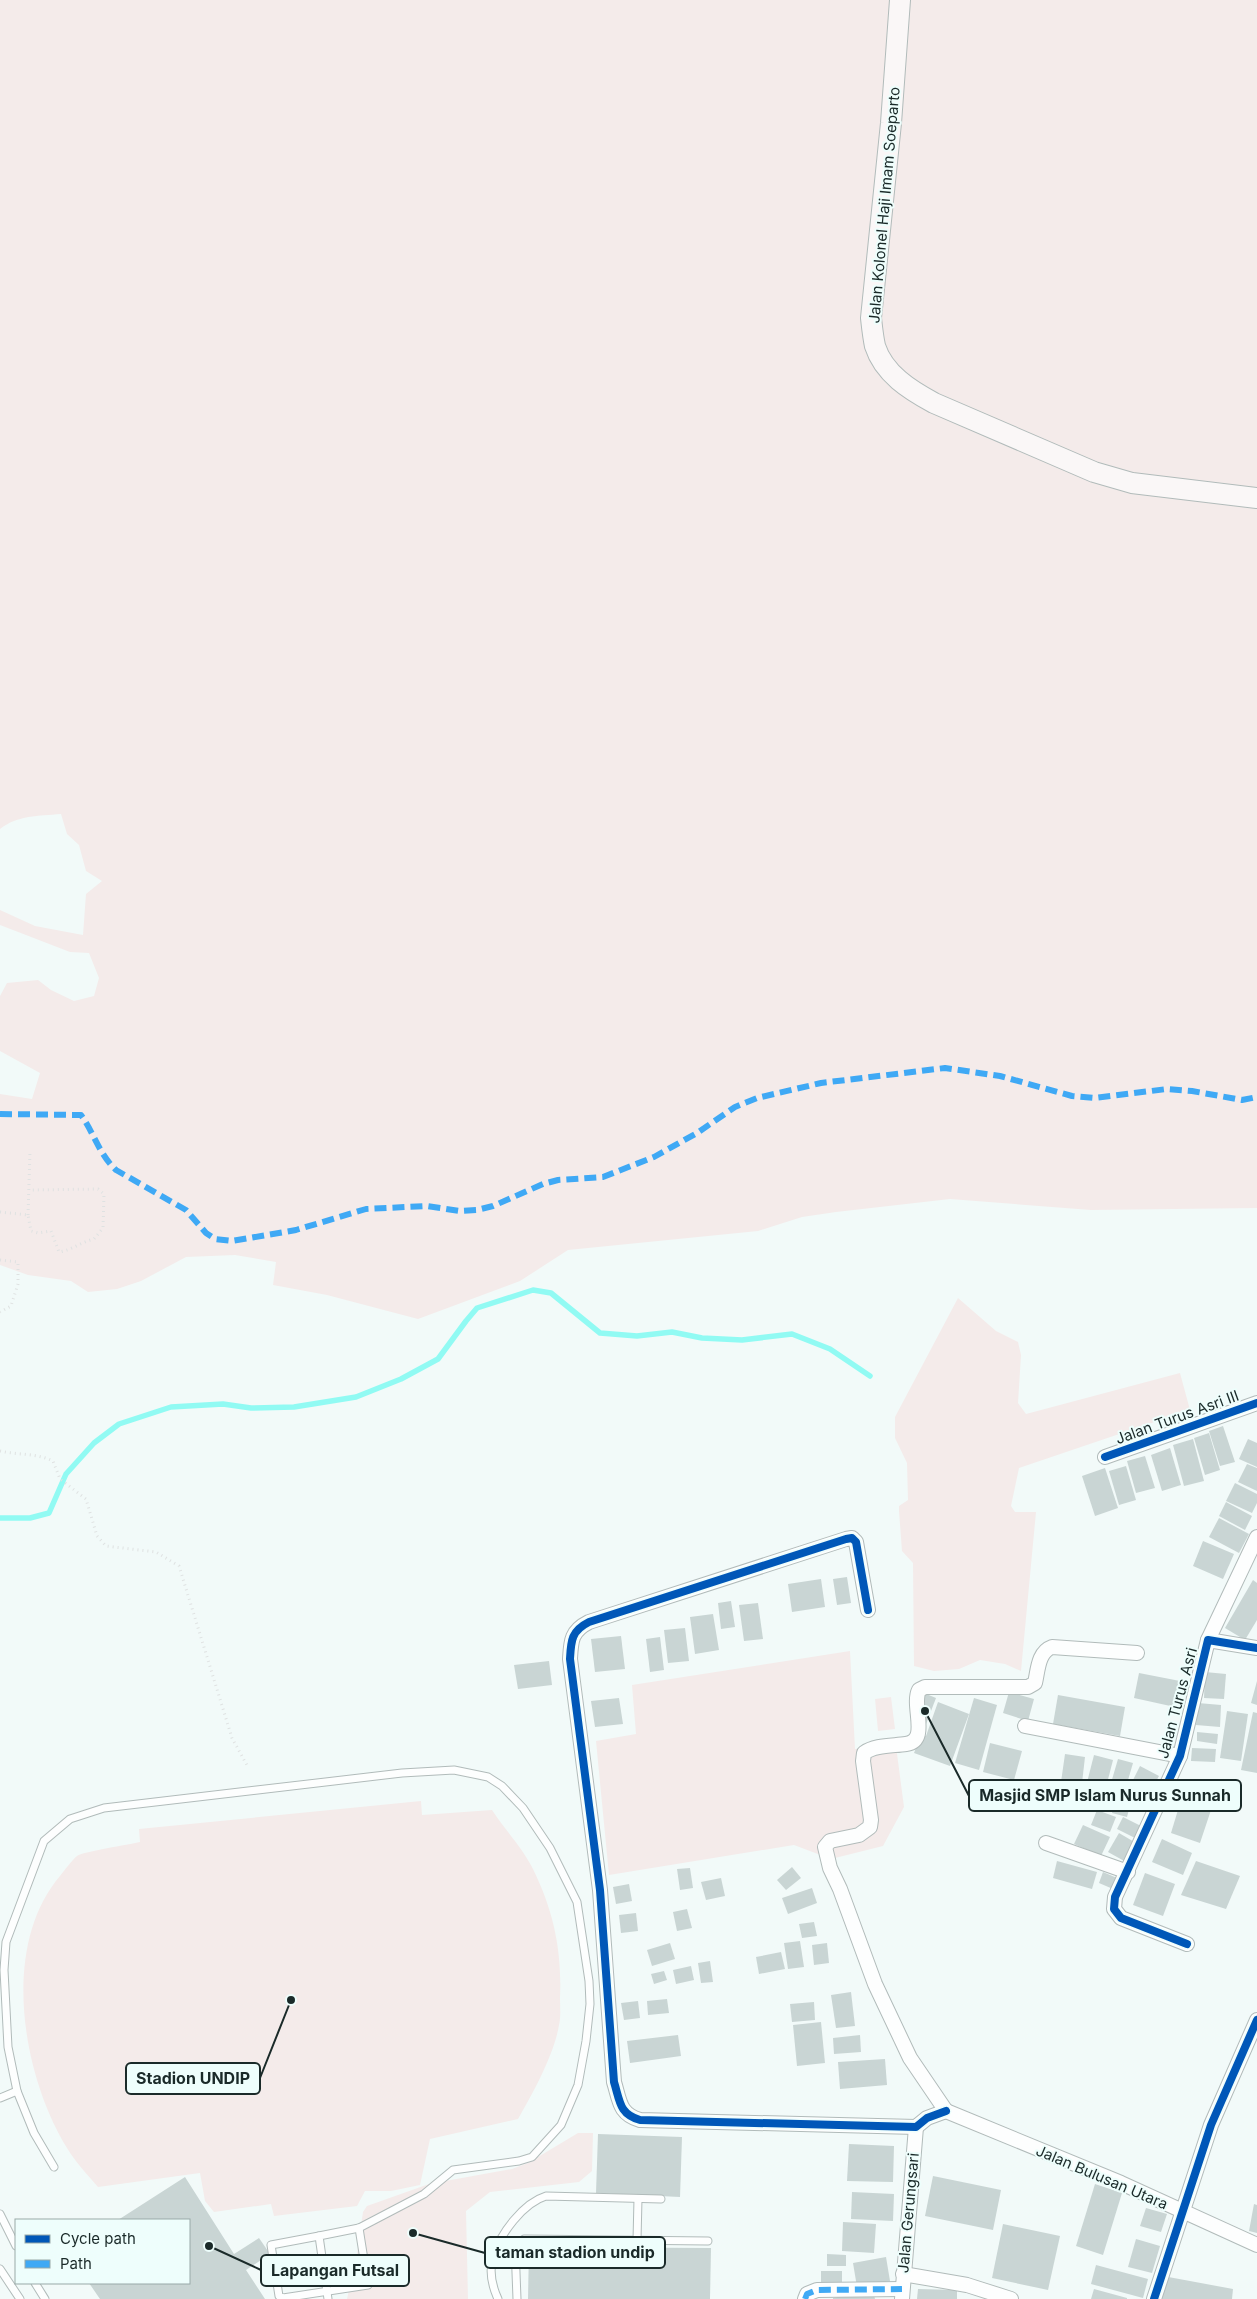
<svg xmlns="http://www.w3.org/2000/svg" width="1257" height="2299" viewBox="0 0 1257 2299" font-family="Inter,sans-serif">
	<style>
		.green { fill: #f4ebea }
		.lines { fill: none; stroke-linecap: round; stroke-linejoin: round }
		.stream { stroke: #91faf3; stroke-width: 5.5 }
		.building { fill: #c9d5d4 }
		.service-casing { stroke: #b1bbba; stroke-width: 9 }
		.minor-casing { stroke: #b1bbba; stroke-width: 16 }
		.secondary-casing { stroke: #b1bbba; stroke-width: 22 }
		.path { stroke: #dfe2e2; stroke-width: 3; stroke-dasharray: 1 4; stroke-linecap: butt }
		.service { stroke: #fdfefe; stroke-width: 7 }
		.minor { stroke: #fdfefe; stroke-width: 14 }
		.secondary { stroke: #faf7f7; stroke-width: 20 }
		.quiet { stroke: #3fa9f5; stroke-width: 6; stroke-dasharray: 12 6; stroke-linecap: butt }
		.cycleway-casing { stroke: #eefefc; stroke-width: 11 }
		.cycleway { stroke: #0057b8; stroke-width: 8 }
		.labels { text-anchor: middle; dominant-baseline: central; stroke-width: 4; stroke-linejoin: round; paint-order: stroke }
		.street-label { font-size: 15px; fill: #1a2a29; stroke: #eefefc }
		.leader { fill: none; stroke: #1a2a29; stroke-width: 2 }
		.callout-dot { fill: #1a2a29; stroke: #eefefc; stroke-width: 2 }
		.callout { fill: #eefefc; stroke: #1a2a29; stroke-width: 2 }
		.callout-label { font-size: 16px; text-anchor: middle; font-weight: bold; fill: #1a2a29 }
	</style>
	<rect width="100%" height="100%" fill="#f2faf9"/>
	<g class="green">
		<path d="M0,0H1257V1208L1091,1210L950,1199L836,1212L802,1217L758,1231L568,1250L520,1281L418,1319L327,1295L273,1285L276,1262L235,1255L186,1257L141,1281L117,1289L88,1292L71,1281L28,1275L0,1265V1094L32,1099L40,1073L0,1051V996L7,983L38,980L51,990L74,1001L94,996L99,978L89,953L70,952L0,925V910L35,926L83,935L86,894L102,881L86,871L79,845L67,834L61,814C38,816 18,815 0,829Z"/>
		<polygon points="958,1298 996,1331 1018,1342 1021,1355 1018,1403 1026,1414 1180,1373 1190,1410 1019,1468 1011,1506 1015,1512 1036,1512 1021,1671 1005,1664 980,1660 959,1669 934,1671 914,1666 913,1563 902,1551 899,1511 899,1506 908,1500 907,1463 895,1438 895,1417"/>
		<polygon points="850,1651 855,1749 896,1746 904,1807 883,1846 831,1859 794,1845 609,1875 596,1741 636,1734 632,1685"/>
		<polygon points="891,1697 895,1729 878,1731 875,1699"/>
		<path d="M421,1801L422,1815L492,1810C505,1830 522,1847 533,1869C554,1912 562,1951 560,1998C560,2007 561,2017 559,2025C554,2055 533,2093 518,2119L430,2139L420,2185L391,2191H365L357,2206L274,2216L271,2204L214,2212L205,2201L200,2173L98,2187C87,2174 76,2163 67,2148C22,2075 0,1946 60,1876C65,1870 71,1861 77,1856C85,1851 128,1845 140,1842L139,1829Z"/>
		<polygon points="578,2133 593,2133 592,2171 579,2182 490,2192 466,2211 468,2299 347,2299 357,2254 363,2212 367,2206 429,2184 512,2169 528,2163"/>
	</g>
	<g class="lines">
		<polyline class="stream" points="0,1518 30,1518 49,1513 66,1474 94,1443 119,1424 171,1407 223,1404 251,1408 294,1407 356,1397 401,1379 438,1359 466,1321 477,1308 533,1290 551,1293 600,1333 637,1336 672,1332 702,1338 742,1340 792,1334 830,1349 870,1376"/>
	</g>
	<g class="building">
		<polygon points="1223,1426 1235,1462 1220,1466 1209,1431"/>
		<polygon points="1209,1433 1220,1470 1205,1475 1194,1438"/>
		<polygon points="1193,1439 1204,1481 1184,1486 1173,1445"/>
		<polygon points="1248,1439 1257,1443 1257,1467 1239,1459"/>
		<polygon points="1170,1448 1181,1485 1162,1491 1151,1455"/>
		<polygon points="1145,1456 1155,1488 1136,1493 1127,1461"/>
		<polygon points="1247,1464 1257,1468 1257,1491 1238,1482"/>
		<polygon points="1126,1466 1136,1500 1119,1505 1109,1471"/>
		<polygon points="1105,1468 1118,1508 1095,1516 1082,1476"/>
		<polygon points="1235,1483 1257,1494 1257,1503 1252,1513 1226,1501"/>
		<polygon points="1226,1502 1252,1516 1245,1530 1219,1516"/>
		<polygon points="1219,1518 1249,1534 1239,1553 1209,1537"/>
		<polygon points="1203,1541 1234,1554 1223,1579 1193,1566"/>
		<polygon points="847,1577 851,1603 837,1605 833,1579"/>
		<polygon points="821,1579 825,1607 792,1612 788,1584"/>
		<polygon points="1253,1580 1257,1583 1257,1620 1245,1640 1225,1628"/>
		<polygon points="731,1601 735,1627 721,1629 718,1603"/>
		<polygon points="758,1603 763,1639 744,1641 739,1605"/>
		<polygon points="713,1614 719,1650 695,1654 690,1617"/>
		<polygon points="685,1628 689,1661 668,1663 664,1630"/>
		<polygon points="621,1636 625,1669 595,1672 591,1639"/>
		<polygon points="660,1637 664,1670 650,1672 646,1639"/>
		<polygon points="549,1661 552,1685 518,1689 514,1665"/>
		<polygon points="1205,1672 1226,1674 1224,1699 1204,1698"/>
		<polygon points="1139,1673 1180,1681 1175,1707 1134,1698"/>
		<polygon points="1257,1681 1257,1705 1251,1703"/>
		<polygon points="919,1691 936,1698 923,1732"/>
		<polygon points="1009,1692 1034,1699 1028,1721 1003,1713"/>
		<polygon points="1058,1695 1125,1707 1120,1736 1053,1724"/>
		<polygon points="619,1698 623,1724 595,1727 591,1701"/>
		<polygon points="974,1698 997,1705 979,1770 955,1763"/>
		<polygon points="938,1702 969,1714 950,1766 914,1753 921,1735 926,1736"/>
		<polygon points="1198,1703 1221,1705 1220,1727 1196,1725"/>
		<polygon points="1227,1711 1248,1714 1241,1761 1220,1758"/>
		<polygon points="1253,1712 1257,1713 1257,1773 1241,1770"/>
		<polygon points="1197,1732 1218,1734 1217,1744 1197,1741"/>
		<polygon points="990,1743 1022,1751 1014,1780 983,1772"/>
		<polygon points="1192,1748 1216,1749 1215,1762 1191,1761"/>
		<polygon points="1065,1754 1085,1757 1081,1792 1060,1789"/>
		<polygon points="1094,1755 1113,1760 1102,1803 1083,1798"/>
		<polygon points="1118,1759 1133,1763 1126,1787 1111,1783"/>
		<polygon points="1140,1766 1159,1776 1148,1796 1130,1786"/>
		<polygon points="1118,1790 1133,1794 1127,1817 1112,1813"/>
		<polygon points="1181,1800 1211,1810 1200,1843 1171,1833"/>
		<polygon points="1097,1810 1116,1817 1110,1832 1091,1825"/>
		<polygon points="1123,1817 1141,1826 1135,1838 1117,1829"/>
		<polygon points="1083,1825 1110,1837 1101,1856 1074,1844"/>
		<polygon points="1119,1833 1136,1843 1126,1862 1108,1852"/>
		<polygon points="1162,1839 1192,1853 1183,1875 1152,1862"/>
		<polygon points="1057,1861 1097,1872 1092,1889 1053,1878"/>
		<polygon points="1196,1861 1240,1876 1226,1909 1181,1895"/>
		<polygon points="792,1867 801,1878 786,1890 777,1880"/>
		<polygon points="690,1868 693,1888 680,1890 677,1869"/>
		<polygon points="1103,1872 1117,1878 1113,1889 1099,1883"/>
		<polygon points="1145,1873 1175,1884 1163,1916 1133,1905"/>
		<polygon points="721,1878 725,1896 706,1900 701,1882"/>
		<polygon points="629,1884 632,1901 616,1904 613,1887"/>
		<polygon points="812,1888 817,1903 788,1914 782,1898"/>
		<polygon points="687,1909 692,1928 677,1931 673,1912"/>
		<polygon points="636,1913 638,1931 621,1933 619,1915"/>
		<polygon points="814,1922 817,1936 802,1938 799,1924"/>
		<polygon points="800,1941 804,1967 788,1969 784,1943"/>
		<polygon points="670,1943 675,1959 652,1966 647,1950"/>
		<polygon points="827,1943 829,1963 814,1965 812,1945"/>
		<polygon points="781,1952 785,1969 759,1974 756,1957"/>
		<polygon points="710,1961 713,1982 701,1983 698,1963"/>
		<polygon points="691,1966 694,1980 676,1984 673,1970"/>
		<polygon points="664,1971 667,1980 654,1984 651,1974"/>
		<polygon points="851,1992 855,2026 836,2028 831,1995"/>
		<polygon points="667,1999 669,2013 648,2015 647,2001"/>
		<polygon points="638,2001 640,2018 624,2020 621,2003"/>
		<polygon points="814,2002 815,2020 792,2022 790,2004"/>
		<polygon points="821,2022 825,2063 797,2066 793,2025"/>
		<polygon points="678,2035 681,2056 630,2063 627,2041"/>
		<polygon points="860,2035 861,2052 834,2054 833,2038"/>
		<polygon points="885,2059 887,2085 840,2089 838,2062"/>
		<polygon points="598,2134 682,2137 680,2197 596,2193"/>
		<polygon points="849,2144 894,2146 893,2182 847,2181"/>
		<polygon points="933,2176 1001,2190 993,2230 925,2216"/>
		<polygon points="185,2177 234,2254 259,2238 270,2254 246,2270 265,2299 100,2299 89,2283 189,2283 189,2220 118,2220"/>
		<polygon points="1095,2184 1122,2193 1103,2255 1076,2246"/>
		<polygon points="852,2192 894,2194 893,2221 851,2219"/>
		<polygon points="1254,2204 1257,2205 1257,2233 1249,2231"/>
		<polygon points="1146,2208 1167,2214 1161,2232 1140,2226"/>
		<polygon points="843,2222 876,2224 874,2253 842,2251"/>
		<polygon points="1003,2224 1060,2236 1048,2290 992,2278"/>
		<polygon points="1136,2239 1160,2246 1152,2273 1128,2267"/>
		<polygon points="529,2247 711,2248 710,2299 528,2299"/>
		<polygon points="827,2254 846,2255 846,2266 827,2266"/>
		<polygon points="886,2257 890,2281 857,2287 853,2263"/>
		<polygon points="1096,2265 1148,2279 1143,2298 1091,2284"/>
		<rect x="821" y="2271" width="21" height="11"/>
		<polygon points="1163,2276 1233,2289 1232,2299 1159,2299"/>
		<polygon points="918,2289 957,2290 957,2299 917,2299"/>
		<polygon points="1094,2289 1127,2298 1127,2299 1091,2299"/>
		<polygon points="873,2290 875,2299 833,2299 833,2298"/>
	</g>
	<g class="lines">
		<g class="service-casing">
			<g id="service">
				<polyline points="0,2098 17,2091"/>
				<polyline points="54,2167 34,2133 17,2091 8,2047 4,1970 6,1942 44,1841 70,1819 104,1808 402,1773 454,1770 488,1777 502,1786 523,1808 550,1848 577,1902 589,1981 590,2004 586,2041 578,2085 561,2125 532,2157 519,2161 453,2170 424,2194 359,2228 319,2236 328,2299"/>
				<polyline points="0,2214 16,2246"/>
				<polyline points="319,2236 271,2245 279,2296 283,2298 368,2285 359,2228"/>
				<polyline points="637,2240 638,2199"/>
				<polyline points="0,2269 20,2299"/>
				<polyline points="35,2283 45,2299"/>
				<path d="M498,2299C492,2286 489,2271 493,2257C500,2234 523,2203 546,2196L661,2199"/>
				<polyline points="517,2299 515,2246 524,2239 708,2241"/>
			</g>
		</g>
		<g class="minor-casing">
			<g id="minor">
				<polyline points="1105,1457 1257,1403"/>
				<path d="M868,1610L856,1542L852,1538L846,1539L589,1622C571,1631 571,1641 570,1659L600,1890L614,2082C620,2101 619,2114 640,2120L916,2127L927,2118L946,2111"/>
				<polyline points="1208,1640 1257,1537"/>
				<polyline points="1025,1726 1180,1756"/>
				<polyline points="1046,1843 1128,1872"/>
				<polyline points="1187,1944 1121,1918 1114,1909 1115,1897 1180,1756 1208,1640 1257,1648"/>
				<path d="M946,2111L910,2058L875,1984L840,1889L830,1868L825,1847L830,1841L859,1835L870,1827L871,1820L863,1761L864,1753C875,1745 892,1746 906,1744C930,1741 911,1706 919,1690L925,1687H1028L1035,1683C1038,1670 1038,1652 1052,1647L1137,1653"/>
				<polyline points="946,2111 1121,2183 1257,2245"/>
				<polyline points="903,2274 967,2285 1011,2299"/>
				<polyline points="805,2299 807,2294 817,2290 902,2289"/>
				<polyline points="902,2299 916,2127"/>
				<polyline points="1154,2299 1211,2125 1257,2020"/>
			</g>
		</g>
		<g class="secondary-casing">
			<path id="secondary" d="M900,0L891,123L871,318C872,327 873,337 875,346C884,374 910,390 934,403L1094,472L1132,483L1257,498"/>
		</g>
		<g class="path">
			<path d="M0,1212L28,1215L31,1231L38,1233L51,1231L59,1252C72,1250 81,1242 94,1239L103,1228L104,1194L98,1189L30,1190"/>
			<polyline points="28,1215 30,1152"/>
			<polyline points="0,1260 18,1262 18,1284 11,1306 0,1312"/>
			<path d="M0,1451C17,1455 37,1453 53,1461L60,1479L86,1499L97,1536L106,1546L156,1552L179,1566L232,1738L248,1767"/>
		</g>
		<use href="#service" class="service"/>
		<use href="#minor" class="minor"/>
		<use href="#secondary" class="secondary"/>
		<g class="quiet">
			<path d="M0,1114L81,1115C94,1133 99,1154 116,1170L186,1210L206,1233L215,1239L232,1241L296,1230L366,1209L427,1206L460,1211L477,1210L493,1206L543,1184L558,1180L603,1177L654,1157L697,1133L735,1107L757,1098L821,1083L945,1068L1000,1076L1072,1096L1094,1098L1167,1089L1192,1091L1242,1100L1257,1097"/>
			<polyline points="805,2299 807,2294 817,2290 902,2289"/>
		</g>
		<g class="cycleway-casing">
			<g id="cycleway">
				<polyline points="1105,1457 1257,1403"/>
				<path d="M868,1610L856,1542L852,1538L846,1539L589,1622C571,1631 571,1641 570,1659L600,1890L614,2082C620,2101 619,2114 640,2120L916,2127L927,2118L946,2111"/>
				<polyline points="1187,1944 1121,1918 1114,1909 1115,1897 1180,1756 1208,1640 1257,1648"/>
				<polyline points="1154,2299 1211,2125 1257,2020"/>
			</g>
		</g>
		<use href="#cycleway" class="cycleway"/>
	</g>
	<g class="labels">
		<g class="street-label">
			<text transform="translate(884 205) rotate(-85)">Jalan Kolonel Haji Imam Soeparto</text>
			<text transform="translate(1177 1417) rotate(-20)">Jalan Turus Asri III</text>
			<text transform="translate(1177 1703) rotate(-75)">Jalan Turus Asri</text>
			<text transform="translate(1102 2177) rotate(23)">Jalan Bulusan Utara</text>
			<text transform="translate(908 2213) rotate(-85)">Jalan Gerungsari</text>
		</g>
	</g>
	<path class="leader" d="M925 1711L969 1796M291 2000L260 2078M413 2233L485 2253M209 2246L261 2270"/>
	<g class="callout-dot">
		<circle cx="925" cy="1711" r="5"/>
		<circle cx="291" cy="2000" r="5"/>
		<circle cx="413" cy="2233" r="5"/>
		<circle cx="209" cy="2246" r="5"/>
	</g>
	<g class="callout">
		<rect x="969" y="1780" width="272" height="31" rx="5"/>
		<rect x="126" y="2063" width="134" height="31" rx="5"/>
		<rect x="485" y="2237" width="180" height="31" rx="5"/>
		<rect x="261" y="2255" width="148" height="31" rx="5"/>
	</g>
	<g class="callout-label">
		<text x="1105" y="1801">Masjid SMP Islam Nurus Sunnah</text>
		<text x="193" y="2084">Stadion UNDIP</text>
		<text x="575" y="2258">taman stadion undip</text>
		<text x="335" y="2276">Lapangan Futsal</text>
	</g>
	<rect x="15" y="2219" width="175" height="65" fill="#eefefc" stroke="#99a9a8"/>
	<rect x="25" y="2235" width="25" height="8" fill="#0057b8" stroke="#99a9a8"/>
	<text x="60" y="2244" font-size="15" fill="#1a2a29">Cycle path</text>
	<rect x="25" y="2260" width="25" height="8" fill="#3fa9f5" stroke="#99a9a8"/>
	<text x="60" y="2269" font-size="15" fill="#1a2a29">Path</text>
</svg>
